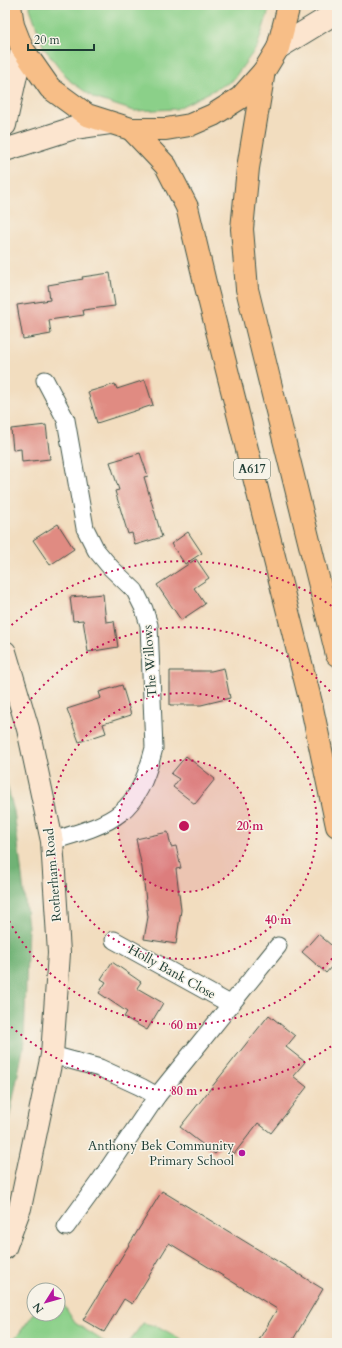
<svg xmlns="http://www.w3.org/2000/svg" width="342" height="1348" viewBox="0 0 342 1348" font-family="Cardo,serif">
	<style>
		.green { fill: #8bd089; stroke: #55865e }
		.forest { fill: #70b275; stroke: #487854 }
		.building { fill: #e08b82 }
		.lines { fill: none; stroke-linecap: round; stroke-linejoin: round }
		.street-casing { stroke: #3f5549; stroke-width: 19 }
		.secondary-casing { stroke: #3f5549; stroke-width: 24 }
		.highway-casing { stroke: #3f5549; stroke-width: 24 }
		.street { stroke: #fff; stroke-width: 17 }
		.secondary { stroke: #fce5cf; stroke-width: 22 }
		.highway { stroke: #f7be87; stroke-width: 22 }
		.ring { fill: none; stroke: #c2185b; stroke-width: 2; stroke-dasharray: 2 4 }
		.poi-dot { fill: #b5179e; stroke: #f7f3e8; stroke-width: 1.5 }
		.labels { text-anchor: middle; dominant-baseline: central; stroke-width: 3; stroke-linejoin: round; paint-order: stroke }
		.shield { fill: #f7f3e8; stroke: #60746a; stroke-width: 1 }
		.shield-label { font-size: 12px; font-weight: bold; fill: #1f3d34 }
		.street-label { font-size: 13px; fill: #1f3d34; stroke: #f7f3e8 }
		.poi-label { font-size: 13px; fill: #1f3d34; stroke: #f7f3e8; text-anchor: end }
		.centre { fill: #c2185b; stroke: #f7f3e8; stroke-width: 2 }
		.ring-label { font-size: 12px; text-anchor: middle; font-weight: bold; fill: #c2185b; stroke: #f7f3e8; stroke-width: 3; stroke-linejoin: round; paint-order: stroke }
	</style>
	<rect width="100%" height="100%" fill="#f7f3e8"/>
	<filter id="ink" filterUnits="userSpaceOnUse"><feTurbulence type="fractalNoise" baseFrequency=".025" numOctaves="2"/><feDisplacementMap in="SourceGraphic" scale="8" xChannelSelector="R" yChannelSelector="G"/><feConvolveMatrix kernelMatrix="1 2 1 2 8 2 1 2 1" color-interpolation-filters="sRGB"/></filter>
	<filter id="wash" filterUnits="userSpaceOnUse"><feTurbulence type="fractalNoise" baseFrequency=".012" numOctaves="4" result="noise"/><feDisplacementMap in="SourceGraphic" scale="16" xChannelSelector="R" yChannelSelector="G"/><feGaussianBlur stdDeviation="0.9" result="paint"/><feColorMatrix in="noise" values="0 0 0 0 0 0 0 0 0 0 0 0 0 0 0 0 0 1.4 0 .05"/><feComposite in="paint" operator="in"/></filter>
	<g filter="url(#wash)">
		<rect width="100%" height="100%" fill="#f2ddbf"/>
		<g class="green">
			<polygon points="30,5 270,5 270,7 257,47 232,81 176,109 134,111 94,98 70,81 44,48 30,8"/>
			<polygon points="58,1296 75,1323 106,1343 12,1343 34,1313 58,1314"/>
			<polygon points="143,1323 159,1327 188,1343 128,1343"/>
		</g>
		<polygon class="forest" points="5,778 14,811 28,926 24,1044 5,1139"/>
		<g id="blocks">
			<g class="building">
				<polygon points="110,273 115,306 83,310 84,315 49,320 51,334 23,339 17,305 50,300 48,285 83,279 82,277"/>
				<polygon points="145,380 153,405 97,423 88,392 115,384 117,389"/>
				<polygon points="46,425 50,459 22,462 21,449 13,450 11,429"/>
				<polygon points="140,453 148,476 144,477 162,537 135,545 132,533 128,534 115,491 119,490 110,462"/>
				<polygon points="58,524 74,549 50,565 33,540"/>
				<polygon points="188,532 202,553 185,564 171,544"/>
				<polygon points="196,559 209,578 194,588 205,604 181,620 157,585"/>
				<polygon points="103,594 106,622 114,621 118,647 88,652 83,620 73,621 70,597"/>
				<polygon points="224,668 230,698 201,705 170,705 170,671 211,671"/>
				<polygon points="122,685 131,715 103,724 106,733 79,742 67,709 101,698 99,692"/>
				<polygon points="186,756 215,779 195,804 173,787 179,779 171,774"/>
				<polygon points="168,832 171,847 176,846 181,868 176,869 181,910 176,944 144,939 148,917 142,868 136,839"/>
				<polygon points="318,934 337,950 337,960 326,973 302,952"/>
				<polygon points="112,962 141,982 137,988 163,1003 147,1030 124,1017 127,1012 99,993 106,982 101,979"/>
				<polygon points="269,1015 295,1036 286,1047 305,1062 293,1076 307,1087 271,1133 258,1123 234,1154 223,1144 215,1154 180,1127"/>
				<polygon points="162,1191 323,1289 291,1343 257,1343 277,1309 169,1243 132,1304 124,1299 104,1332 83,1320"/>
			</g>
		</g>
	</g>
	<g filter="url(#ink)">
		<use href="#blocks" fill-opacity="0" stroke="#3f5549" stroke-width="1"/>
		<g class="lines">
			<g class="street-casing">
				<g id="street">
					<path d="M45,380L66,420L85,528L96,550L111,568L135,591L144,609L149,625L154,748C137,816 115,822 52,841"/>
					<polyline points="114,940 230,1004"/>
					<polyline points="52,1055 100,1068 141,1087 157,1096"/>
					<polyline points="66,1227 101,1179 157,1096 278,946"/>
				</g>
			</g>
			<g class="secondary-casing">
				<g id="secondary">
					<polyline points="278,48 337,12"/>
					<polyline points="5,125 22,48"/>
					<polyline points="5,150 74,128 110,123"/>
					<polyline points="5,652 28,729 52,841 59,953 52,1055 20,1208 5,1248"/>
				</g>
			</g>
			<g class="highway-casing">
				<g id="highway">
					<polyline points="10,5 13,25 22,48 50,88 87,115 131,129 166,129 190,125 213,115 240,98 264,71 278,48 289,5"/>
					<polyline points="264,71 248,168 242,229 247,289 337,655"/>
					<polyline points="131,129 166,166 187,207 206,287 311,703 337,826"/>
				</g>
			</g>
			<use href="#street" class="street"/>
			<use href="#secondary" class="secondary"/>
			<use href="#highway" class="highway"/>
		</g>
	</g>
	<circle cx="184" cy="826" r="66" fill="#c2185b" fill-opacity=".12"/>
	<g class="ring">
		<circle cx="184" cy="826" r="66"/>
		<circle cx="184" cy="826" r="133"/>
		<path d="M336 954A199 199 0 0 1 5 913M5 739A199 199 0 0 1 336 698"/>
		<path d="M336 1043A265 265 0 0 1 7 1023M7 629A265 265 0 0 1 336 609"/>
	</g>
	<circle class="poi-dot" cx="242" cy="1153" r="4"/>
	<g class="labels">
		<rect class="shield" x="234" y="459" width="36" height="20" rx="3"/>
		<g class="shield-label">
			<text x="252" y="469">A617</text>
		</g>
		<g class="street-label">
			<text transform="translate(150 661) rotate(-94)">The Willows</text>
			<text transform="translate(53 875) rotate(-95)">Rotherham Road</text>
			<text transform="translate(172 972) rotate(29)">Holly Bank Close</text>
		</g>
		<g class="poi-label">
			<text x="234" y="1146">Anthony Bek Community<tspan x="234" dy="15">Primary School</tspan></text>
		</g>
	</g>
	<circle cx="184" cy="826" r="6" class="centre"/>
	<g class="ring-label">
		<text x="250" y="830">20 m</text>
		<text x="278" y="924">40 m</text>
		<text x="184" y="1029">60 m</text>
		<text x="184" y="1095">80 m</text>
	</g>
	<rect width="342" height="1348" fill="none" stroke="#f7f3e8" stroke-width="20"/>
	<g transform="translate(46 1302) rotate(233)"><circle r="19" fill="#f7f3e8" stroke="#a1aaa0"/>
	<path d="M0-3L7 15L0 10L-7 15Z" fill="#b5179e"/>
	<text y="-6" font-size="11" font-weight="bold" text-anchor="middle" fill="#1f3d34">N</text>
	</g>
	<path d="M28 44v6h66v-6" fill="none" stroke="#1f3d34" stroke-width="2"/>
	<text x="34" y="44" font-size="12" fill="#1f3d34" stroke="#f7f3e8" stroke-width="3" paint-order="stroke">20 m</text>
</svg>
